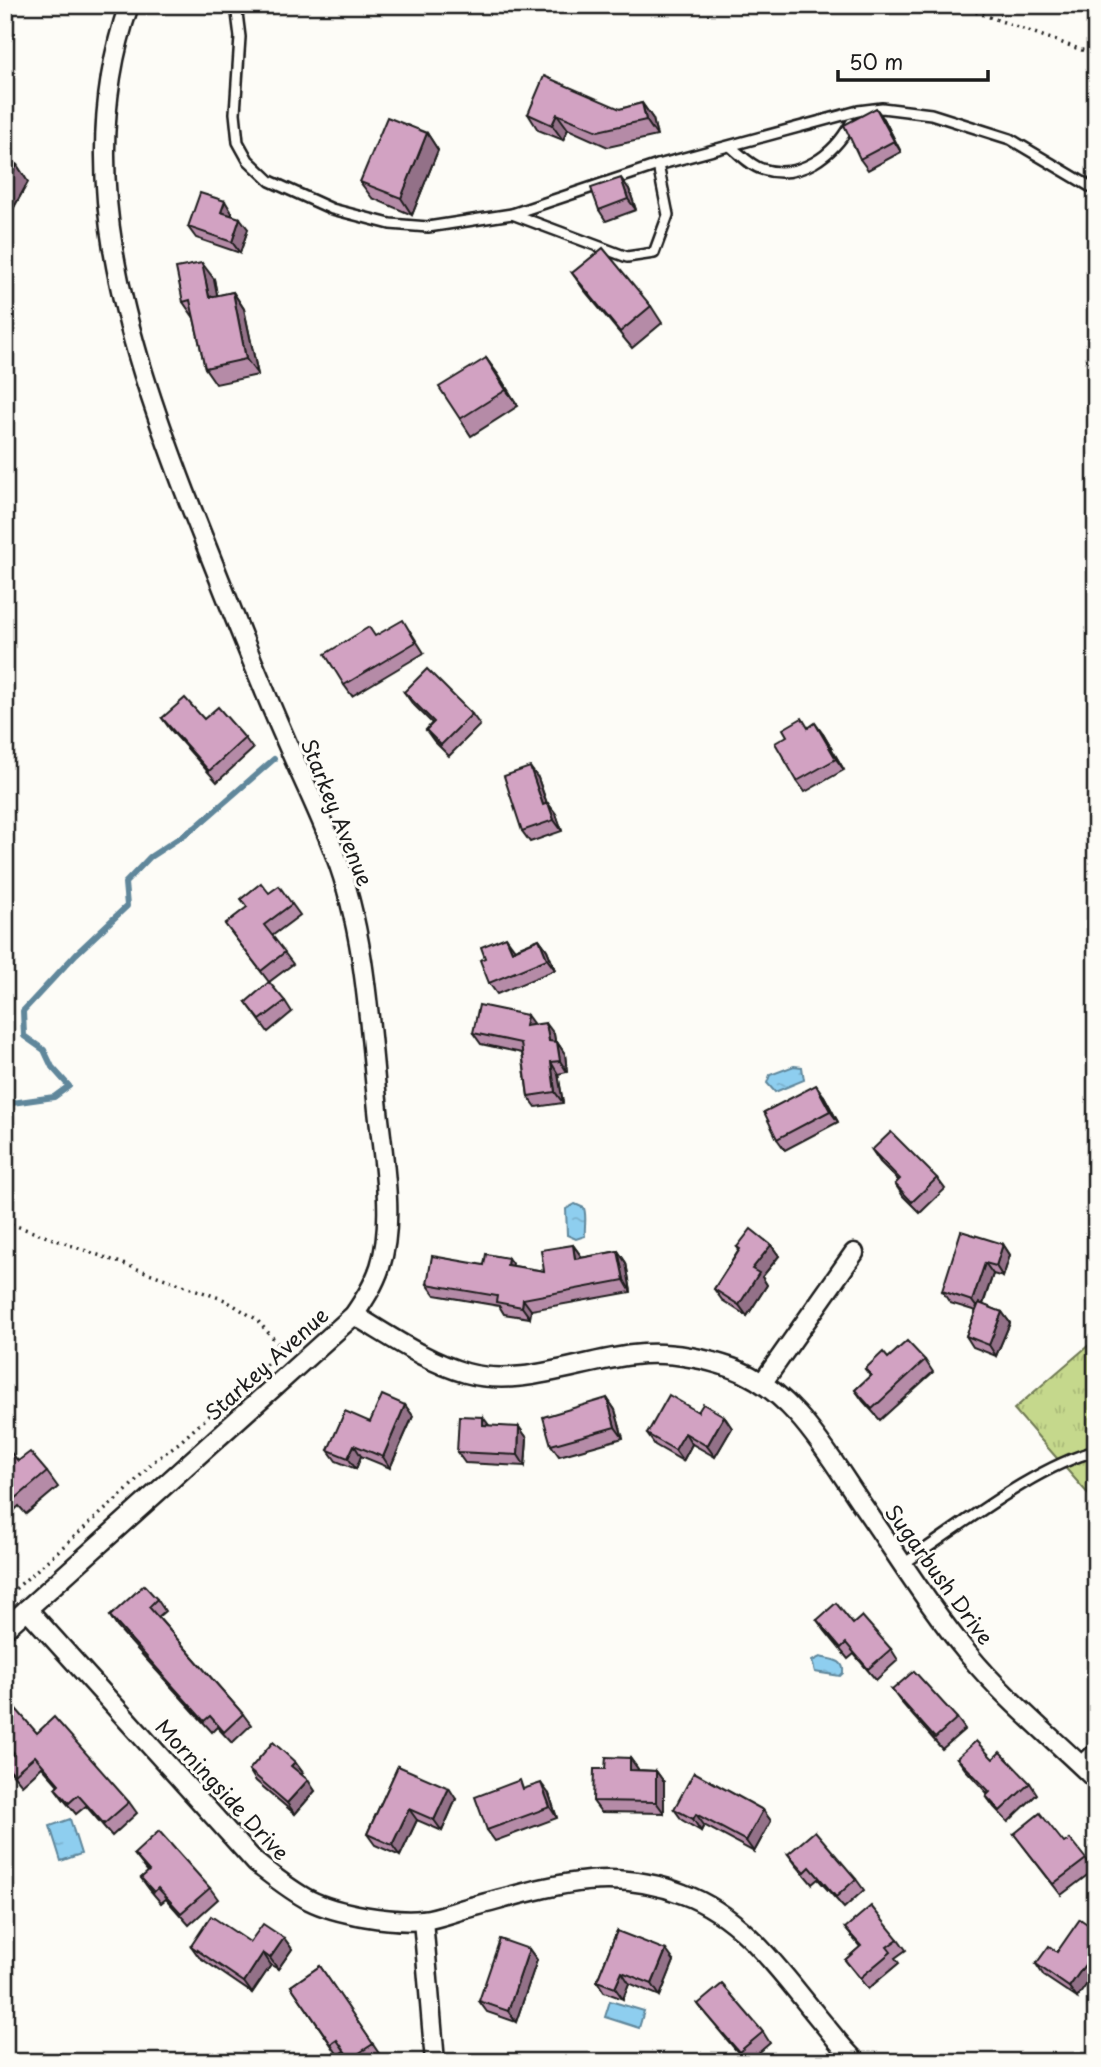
<svg xmlns="http://www.w3.org/2000/svg" width="1101" height="2067" viewBox="0 0 1101 2067" font-family="'Playpen Sans',sans-serif">
	<style>
		.grass { fill: url(#grass-tufts); stroke: #707a54; stroke-width: 2 }
		.water { fill: url(#water-ripples); stroke: #60879b; stroke-width: 2 }
		.lines { fill: none; stroke-linecap: round; stroke-linejoin: round }
		.stream { stroke: #60879b; stroke-width: 6 }
		.service-casing { stroke: #1c1c1c; stroke-width: 14 }
		.minor-casing { stroke: #1c1c1c; stroke-width: 23 }
		.path { stroke: #1c1c1c; stroke-width: 3.5; stroke-dasharray: 2 5; stroke-linecap: butt }
		.service { stroke: #fdfcf7; stroke-width: 9 }
		.minor { stroke: #fdfcf7; stroke-width: 18 }
		.wall { fill: #b58ba7; stroke: #1c1c1c; stroke-width: 2 }
		.shaded-wall { fill: #937188; stroke: #1c1c1c; stroke-width: 2 }
		.building { fill: #d2a2c2; stroke: #1c1c1c; stroke-width: 2 }
		.labels { text-anchor: middle; dominant-baseline: central; stroke-width: 6; stroke-linejoin: round; paint-order: stroke }
		.street-label { font-size: 21px; fill: #1c1c1c; stroke: #fdfcf7 }
	</style>
	<defs>
		<pattern id="grass-tufts" width="24" height="20" patternUnits="userSpaceOnUse" patternTransform="scale(1.75)"><rect width="24" height="20" fill="#c5d88c"/><path d="M3 7l-1-3M5 7V3M7 7l1-3M15 17l-1-3M17 17v-4M19 17l1-3" fill="none" stroke="#a9b978"/></pattern>
		<pattern id="water-ripples" width="26" height="14" patternUnits="userSpaceOnUse" patternTransform="scale(1.75)"><rect width="26" height="14" fill="#8eceef"/><path d="M2 4q2-2 4 0t4 0M15 11q2-2 4 0t4 0" fill="none" stroke="#7ab0cc"/></pattern>
	</defs>
	<rect width="100%" height="100%" fill="#fdfcf7"/>
	<filter id="ink" filterUnits="userSpaceOnUse"><feTurbulence type="fractalNoise" baseFrequency=".0143" numOctaves="2"/><feDisplacementMap in="SourceGraphic" scale="14" xChannelSelector="R" yChannelSelector="G"/><feConvolveMatrix kernelMatrix="1 2 1 2 8 2 1 2 1" color-interpolation-filters="sRGB"/></filter>
	<g filter="url(#ink)">
		<polygon class="grass" points="1096,1339 1096,1503 1014,1409"/>
		<g class="water">
			<polygon points="794,1066 802,1067 804,1080 775,1092 767,1083 770,1075"/>
			<path d="M575,1204L584,1208C587,1218 584,1226 585,1236L576,1239L567,1235L566,1209Z"/>
			<path d="M820,1657C831,1660 845,1659 843,1673L840,1676L815,1672L812,1661Z"/>
			<polygon points="70,1819 81,1854 61,1861 50,1826"/>
			<polygon points="610,2001 644,2011 639,2028 605,2017"/>
		</g>
		<g class="lines">
			<polyline class="stream" points="5,1104 54,1097 69,1086 52,1067 44,1050 24,1036 23,1011 76,954 127,906 125,883 150,857 196,827 274,759"/>
			<g class="service-casing">
				<g id="service">
					<polyline points="236,5 240,37 235,113 238,142 248,160 270,181 332,209 390,224 428,227 512,214 658,165 858,111 882,108 931,114 1010,139 1096,190"/>
					<path d="M731,147C740,154 751,166 762,169C799,181 834,155 851,123"/>
					<polyline points="512,214 627,257 654,253 668,215 658,165"/>
					<path d="M903,1564C957,1529 1035,1466 1096,1451"/>
				</g>
			</g>
			<g class="minor-casing">
				<g id="minor">
					<path d="M354,1315C390,1336 426,1362 466,1373C520,1388 580,1361 633,1355C667,1351 700,1357 732,1368C792,1389 827,1453 861,1503C896,1553 929,1607 968,1654C1006,1700 1053,1738 1096,1780"/>
					<polyline points="763,1382 854,1253"/>
					<path d="M27,1609L256,1863C273,1876 290,1890 309,1900C337,1914 392,1923 423,1920C440,1918 458,1910 475,1906C548,1887 608,1865 683,1894C744,1916 782,1974 822,2022C833,2035 844,2051 857,2062"/>
					<path d="M5,1629L354,1315C364,1300 374,1285 380,1267C395,1221 383,1158 378,1110C369,1024 366,935 335,854C320,813 300,774 283,734C248,654 217,573 185,492C126,337 72,169 129,5"/>
					<polyline points="1082,1766 1096,1753"/>
					<polyline points="423,1920 435,2062"/>
				</g>
			</g>
			<g class="path">
				<polyline points="956,5 1096,55"/>
				<polyline points="5,1222 225,1300 256,1319 283,1349"/>
				<polyline points="5,1598 126,1491 153,1462 180,1442 300,1334"/>
			</g>
			<use href="#service" class="service"/>
			<use href="#minor" class="minor"/>
		</g>
		<g class="wall">
			<polygon points="642,103 653,119 657,136 608,147 568,129 563,140 538,130 528,114 620,109"/>
			<polygon points="884,119 901,152 868,170 860,159"/>
			<polygon points="427,133 438,150 412,215 372,198 360,182"/>
			<polygon points="5,152 13,163 17,165 28,182 13,209 5,205"/>
			<polygon points="629,189 636,210 606,221 599,210"/>
			<polygon points="232,213 232,215 248,229 240,253 196,238 188,227"/>
			<polygon points="572,273 651,306 662,323 632,348 584,290"/>
			<polygon points="214,279 217,296 233,292 244,309 258,375 216,384 205,368 194,318 183,302"/>
			<polygon points="486,358 518,406 471,436 460,419"/>
			<polygon points="410,631 424,653 352,696 344,685 376,636"/>
			<polygon points="404,692 472,714 480,725 449,756 434,741 426,730 432,723 412,703"/>
			<polygon points="162,718 204,719 245,738 253,749 217,782 170,729"/>
			<polygon points="809,727 823,734 844,770 805,792 797,781"/>
			<polygon points="538,778 547,803 556,814 562,831 530,842 522,831"/>
			<polygon points="269,893 292,904 300,915 272,936 293,964 269,982 225,924"/>
			<polygon points="539,939 547,950 555,970 497,994 489,983 514,949"/>
			<polygon points="285,1001 292,1012 268,1032 246,1002"/>
			<polygon points="534,1025 554,1034 555,1042 557,1042 565,1054 567,1072 558,1074 563,1103 536,1107 528,1096 522,1053 481,1044 473,1033"/>
			<polygon points="824,1096 838,1122 785,1150 777,1139"/>
			<polygon points="872,1150 937,1178 945,1189 920,1213 903,1196 895,1184 899,1181 880,1162"/>
			<polygon points="1003,1244 1010,1255 1003,1277 993,1274 983,1305 1002,1312 1010,1323 996,1356 973,1347 966,1336 976,1311 950,1303 942,1291"/>
			<polygon points="573,1245 581,1256 581,1258 618,1251 626,1263 631,1292 531,1310 530,1318 504,1314 499,1306 435,1295 427,1284 484,1265 514,1266 544,1271"/>
			<polygon points="771,1245 779,1256 762,1277 767,1285 747,1316 722,1300 714,1289 739,1250 737,1247"/>
			<polygon points="888,1358 925,1360 933,1372 880,1420 863,1401 855,1390 870,1376 865,1369"/>
			<polygon points="607,1398 615,1410 623,1438 559,1456 551,1445"/>
			<polygon points="405,1405 413,1416 390,1468 361,1456 356,1469 336,1461 328,1450 370,1422"/>
			<polygon points="698,1412 732,1428 715,1457 692,1444 683,1461 655,1445 647,1434"/>
			<polygon points="519,1427 527,1438 525,1466 465,1463 457,1452"/>
			<polygon points="5,1446 18,1461 47,1472 58,1487 26,1514 19,1506 5,1519"/>
			<polygon points="157,1599 165,1611 158,1617 243,1714 251,1725 232,1743 217,1727 212,1732 117,1627 110,1616"/>
			<polygon points="817,1620 853,1624 891,1649 898,1660 876,1680 854,1654 848,1659 825,1631"/>
			<polygon points="892,1690 957,1718 965,1729 942,1749 900,1701"/>
			<polygon points="5,1707 37,1733 129,1802 137,1813 112,1836 86,1806 76,1814 63,1799 55,1788 58,1785 42,1767 22,1785 5,1765 13,1754 5,1745"/>
			<polygon points="630,1758 638,1769 638,1770 656,1771 664,1782 664,1813 601,1812 593,1801 605,1769"/>
			<polygon points="957,1758 993,1759 1030,1783 1037,1794 1008,1822 994,1807 986,1796 988,1794 965,1769"/>
			<polygon points="295,1762 303,1773 301,1774 315,1791 295,1814 256,1781 249,1770"/>
			<polygon points="398,1766 456,1799 442,1831 417,1820 400,1856 375,1845 367,1834"/>
			<polygon points="549,1794 557,1818 495,1841 487,1830"/>
			<polygon points="674,1809 763,1810 771,1821 754,1852 704,1825 701,1831 682,1820"/>
			<polygon points="1014,1834 1064,1843 1086,1859 1094,1870 1061,1895"/>
			<polygon points="134,1854 210,1888 218,1899 189,1925 166,1899 161,1903 149,1889 141,1878 148,1872"/>
			<polygon points="788,1854 856,1879 864,1890 844,1908 818,1879 812,1884 796,1865"/>
			<polygon points="845,1928 898,1939 906,1950 895,1958 899,1963 868,1989 845,1960 860,1947"/>
			<polygon points="617,1931 674,1961 660,1996 629,1983 623,1999 604,1992 597,1981"/>
			<polygon points="284,1938 292,1949 278,1969 271,1965 252,1993 199,1957 191,1946 250,1942"/>
			<polygon points="529,1949 537,1960 516,2022 487,2012 479,2001"/>
			<polygon points="1057,1952 1077,1998 1044,1976 1036,1964"/>
			<polygon points="320,1966 380,2055 370,2062 351,2062 344,2051 338,2055 291,1986"/>
			<polygon points="698,2004 763,2032 770,2043 748,2062 746,2062 706,2015"/>
		</g>
		<g class="shaded-wall">
			<polygon points="642,103 653,119 657,136 646,120"/>
			<polygon points="876,108 884,119 901,152 894,141"/>
			<polygon points="557,114 568,129 563,140 552,125"/>
			<polygon points="5,129 11,136 5,146"/>
			<polygon points="427,133 438,150 412,215 401,198"/>
			<polygon points="5,153 14,166 5,164"/>
			<polygon points="17,165 28,182 13,209 5,197 5,186"/>
			<polygon points="621,178 629,189 636,210 628,199"/>
			<polygon points="225,201 232,213 229,223 221,212"/>
			<polygon points="240,218 248,229 240,253 232,242"/>
			<polygon points="202,263 214,279 221,314 209,297"/>
			<polygon points="233,292 244,309 258,375 246,359"/>
			<polygon points="486,358 498,374 518,406 506,390"/>
			<polygon points="815,723 823,734 844,770 836,759"/>
			<polygon points="530,767 538,778 551,816 543,805"/>
			<polygon points="548,803 556,814 562,831 554,820"/>
			<polygon points="506,937 514,948 519,962 512,951"/>
			<polygon points="539,939 547,950 555,970 547,959"/>
			<polygon points="527,1015 535,1026 525,1026"/>
			<polygon points="546,1023 554,1034 557,1052 549,1041"/>
			<polygon points="557,1042 565,1054 567,1072 560,1061"/>
			<polygon points="551,1062 558,1074 563,1103 555,1092"/>
			<polygon points="816,1085 824,1096 838,1122 830,1111"/>
			<polygon points="1003,1244 1010,1255 1003,1277 996,1266"/>
			<polygon points="573,1245 581,1256 583,1270 575,1259"/>
			<polygon points="771,1245 779,1256 762,1277 767,1285 747,1316 739,1305 752,1269"/>
			<polygon points="618,1251 626,1263 631,1292 624,1280"/>
			<polygon points="508,1258 516,1269 507,1265"/>
			<polygon points="985,1263 993,1274 980,1312 972,1301"/>
			<polygon points="523,1299 531,1310 530,1318 522,1307"/>
			<polygon points="1002,1312 1010,1323 996,1356 989,1345"/>
			<polygon points="607,1398 615,1410 623,1438 615,1427"/>
			<polygon points="405,1405 413,1416 390,1468 383,1457"/>
			<polygon points="724,1416 732,1428 715,1457 707,1446"/>
			<polygon points="483,1417 491,1428 483,1425"/>
			<polygon points="519,1427 527,1438 525,1466 518,1455"/>
			<polygon points="685,1433 692,1444 683,1461 675,1450"/>
			<polygon points="354,1445 361,1456 356,1469 348,1458"/>
			<polygon points="630,1758 638,1769 638,1781 630,1770"/>
			<polygon points="295,1762 303,1773 299,1777 291,1766"/>
			<polygon points="656,1771 664,1782 664,1813 656,1802"/>
			<polygon points="308,1780 315,1791 295,1814 287,1803"/>
			<polygon points="541,1783 549,1794 557,1818 550,1807"/>
			<polygon points="449,1788 456,1799 442,1831 434,1820"/>
			<polygon points="409,1809 417,1820 400,1856 392,1845"/>
			<polygon points="763,1810 771,1821 754,1852 746,1841"/>
			<polygon points="696,1814 704,1825 701,1831 693,1819"/>
			<polygon points="284,1938 292,1949 278,1969 270,1958"/>
			<polygon points="529,1949 537,1960 516,2022 508,2011"/>
			<polygon points="1096,1949 1096,1971 1077,1998 1069,1987"/>
			<polygon points="666,1950 674,1961 660,1996 652,1984"/>
			<polygon points="263,1953 271,1965 252,1993 244,1982"/>
			<polygon points="622,1972 629,1983 623,1999 615,1988"/>
		</g>
		<g class="building">
			<polygon points="544,76 620,109 642,103 646,120 598,131 557,114 552,125 528,114"/>
			<polygon points="876,108 894,141 860,159 844,125"/>
			<polygon points="387,117 427,133 401,198 360,182"/>
			<polygon points="5,159 17,165 5,186"/>
			<polygon points="621,178 628,199 599,210 591,188"/>
			<polygon points="200,193 225,201 221,212 240,218 232,242 188,227"/>
			<polygon points="603,248 651,306 620,332 572,273"/>
			<polygon points="202,263 209,297 233,292 246,359 205,368 190,300 183,302 176,268"/>
			<polygon points="486,358 506,390 460,419 439,387"/>
			<polygon points="403,620 416,642 344,685 325,654 369,627 375,636"/>
			<polygon points="427,669 472,714 441,745 426,730 434,722 404,692"/>
			<polygon points="185,698 204,719 218,707 245,738 209,771 162,718"/>
			<polygon points="802,718 808,728 815,723 836,759 797,781 775,743 787,736 783,729"/>
			<polygon points="530,767 543,805 548,803 554,820 522,831 504,776"/>
			<polygon points="261,883 269,893 279,886 292,904 264,925 285,952 261,971 225,924 247,907 241,899"/>
			<polygon points="506,937 512,951 539,939 547,959 489,983 480,960 485,958 481,947"/>
			<polygon points="269,982 285,1001 260,1020 246,1002"/>
			<polygon points="479,1005 527,1015 525,1026 546,1023 549,1041 557,1042 560,1061 551,1062 555,1092 528,1096 521,1043 473,1033"/>
			<polygon points="816,1085 830,1111 777,1139 764,1112"/>
			<polygon points="891,1132 937,1178 912,1202 895,1184 900,1179 872,1150"/>
			<polygon points="751,1229 771,1245 752,1269 759,1273 739,1305 714,1289 740,1249 737,1247"/>
			<polygon points="961,1231 1003,1244 996,1266 985,1263 972,1301 942,1291"/>
			<polygon points="573,1245 575,1259 618,1251 624,1280 523,1299 522,1307 496,1302 497,1296 427,1284 432,1256 484,1265 486,1254 508,1258 507,1265 544,1271 541,1250"/>
			<polygon points="979,1303 1002,1312 989,1345 966,1336"/>
			<polygon points="907,1341 925,1360 872,1409 855,1390 871,1375 865,1369 883,1352 888,1358"/>
			<polygon points="382,1395 405,1405 383,1457 354,1445 348,1458 328,1450 345,1411 370,1422"/>
			<polygon points="669,1395 698,1412 703,1404 724,1416 707,1446 685,1433 675,1450 647,1434"/>
			<polygon points="607,1398 615,1427 551,1445 543,1417"/>
			<polygon points="459,1416 483,1417 483,1425 519,1427 518,1455 457,1452"/>
			<polygon points="5,1446 18,1461 30,1452 47,1472 15,1499 9,1491 5,1494"/>
			<polygon points="144,1585 157,1599 149,1607 243,1714 224,1732 210,1716 204,1721 110,1616"/>
			<polygon points="836,1603 853,1624 862,1616 891,1649 868,1669 846,1643 841,1648 817,1620"/>
			<polygon points="914,1671 957,1718 935,1738 892,1690"/>
			<polygon points="10,1702 37,1733 54,1717 129,1802 104,1824 78,1795 69,1803 55,1788 59,1784 35,1756 14,1774 5,1764 5,1762 14,1753 5,1743 5,1707"/>
			<polygon points="976,1741 993,1759 1000,1752 1030,1783 1000,1811 986,1796 990,1792 957,1758"/>
			<polygon points="273,1742 295,1762 291,1766 308,1780 287,1803 249,1770"/>
			<polygon points="606,1757 630,1758 630,1770 656,1771 656,1802 593,1801 594,1769 605,1769"/>
			<polygon points="398,1766 449,1788 434,1820 409,1809 392,1845 367,1834"/>
			<polygon points="694,1772 763,1810 746,1841 696,1814 693,1819 674,1809"/>
			<polygon points="520,1780 523,1789 541,1783 550,1807 487,1830 475,1797"/>
			<polygon points="1040,1813 1064,1843 1070,1839 1086,1859 1053,1884 1014,1834"/>
			<polygon points="159,1831 210,1888 181,1913 158,1888 154,1892 141,1878 149,1871 134,1854"/>
			<polygon points="815,1831 856,1879 836,1897 810,1867 805,1872 788,1854"/>
			<polygon points="871,1906 898,1939 887,1947 891,1952 860,1978 845,1960 861,1946 845,1928"/>
			<polygon points="211,1916 250,1942 263,1924 284,1938 270,1958 263,1953 244,1982 191,1946"/>
			<polygon points="1080,1919 1096,1930 1096,1949 1069,1987 1036,1964 1049,1946 1057,1952"/>
			<polygon points="617,1931 666,1950 652,1984 622,1972 615,1988 597,1981"/>
			<polygon points="500,1939 529,1949 508,2011 479,2001"/>
			<polygon points="320,1966 373,2044 350,2059 337,2040 331,2044 291,1986"/>
			<polygon points="722,1984 763,2032 739,2052 698,2004"/>
			<polygon points="527,2059 527,2062 506,2062"/>
		</g>
	</g>
	<g class="labels">
		<g class="street-label">
			<text transform="translate(338 812) rotate(68)">Starkey Avenue</text>
			<text transform="translate(266 1363) rotate(-42)">Starkey Avenue</text>
			<text transform="translate(940 1574) rotate(54)">Sugarbush Drive</text>
			<text transform="translate(223 1789) rotate(47)">Morningside Drive</text>
		</g>
	</g>
	<rect width="1101" height="2067" fill="none" stroke="#fdfcf7" stroke-width="28"/>
	<rect x="14" y="14" width="1073" height="2039" fill="none" stroke="#1c1c1c" stroke-width="2.5" filter="url(#ink)"/>
	<path d="M838 70v10h150v-10" fill="none" stroke="#1c1c1c" stroke-width="3.5"/>
	<text x="849" y="70" font-size="21" fill="#1c1c1c" stroke="#fdfcf7" stroke-width="5" paint-order="stroke">50 m</text>
</svg>
